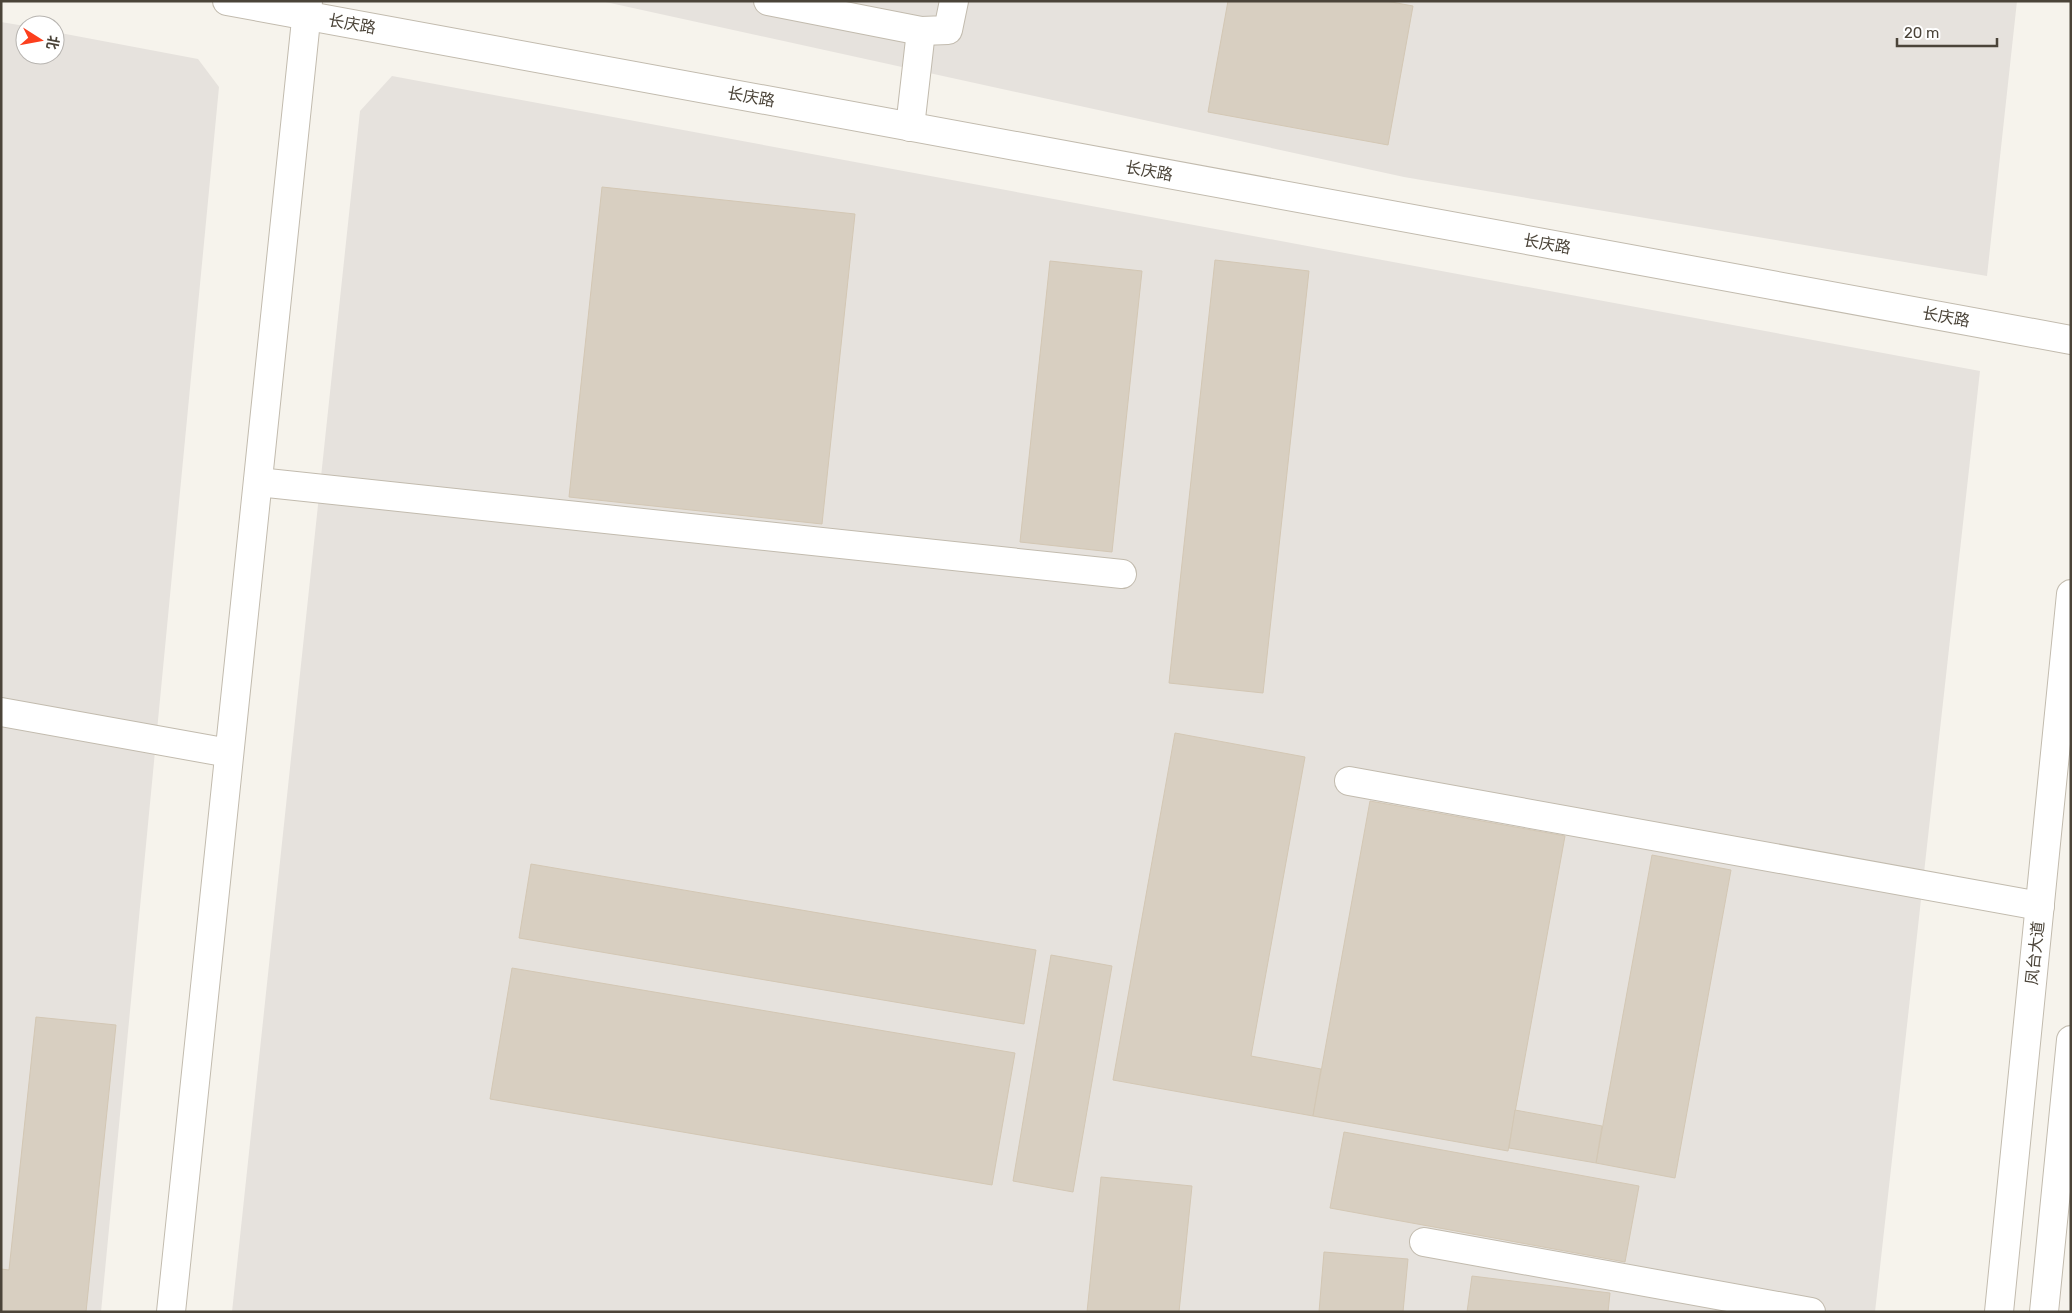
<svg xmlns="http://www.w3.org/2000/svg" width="2072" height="1313" viewBox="0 0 2072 1313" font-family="Rubik,'Noto Sans SC',sans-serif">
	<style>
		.industrial { fill: #e6e2dd }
		.building { fill: #d8cfc1; stroke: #d3c7b4 }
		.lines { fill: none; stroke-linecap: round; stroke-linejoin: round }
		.minor-casing { stroke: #c2bbae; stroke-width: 30 }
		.minor { stroke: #fff; stroke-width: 28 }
		.labels { text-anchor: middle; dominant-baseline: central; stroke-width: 4; stroke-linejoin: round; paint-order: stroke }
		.street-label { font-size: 16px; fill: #4b4439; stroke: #fff }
	</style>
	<rect width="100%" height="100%" fill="#f6f3ec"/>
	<g class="industrial">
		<polygon points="601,1 2017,1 1987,276 1404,177"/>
		<polygon points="1,22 25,26 25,55 55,55 55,32 198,59 219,87 101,1312 1,1312"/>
		<polygon points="392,76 1980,371 1875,1312 232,1312 360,111"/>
	</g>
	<g class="building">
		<polygon points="1228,1 1386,1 1413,6 1388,145 1208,112"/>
		<polygon points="602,187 855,214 822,524 569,497"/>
		<polygon points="1215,260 1309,271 1263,693 1169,683"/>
		<polygon points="1050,261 1142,271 1112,552 1020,542"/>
		<polygon points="1175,733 1305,757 1251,1056 1321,1069 1313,1116 1113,1080"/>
		<polygon points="1370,801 1565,836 1508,1151 1313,1116"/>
		<polygon points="1652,855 1731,870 1675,1178 1596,1163"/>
		<polygon points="531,864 1036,950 1024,1024 519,938"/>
		<polygon points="1051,955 1112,966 1073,1192 1013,1181"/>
		<polygon points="512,968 1015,1053 992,1185 490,1099"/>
		<polygon points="36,1017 116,1025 86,1312 1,1312 1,1269 9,1270"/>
		<polygon points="1515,1110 1602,1126 1596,1163 1509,1148"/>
		<polygon points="1344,1132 1639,1186 1625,1262 1330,1208"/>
		<polygon points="1101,1177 1192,1186 1179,1312 1087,1312"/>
		<polygon points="1324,1252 1408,1259 1403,1312 1319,1312"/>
		<polygon points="1472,1276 1610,1293 1608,1312 1467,1312"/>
	</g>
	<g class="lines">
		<g class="minor-casing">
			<g id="minor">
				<polyline points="227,1 2071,340"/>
				<polyline points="768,1 921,31 948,30 954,1"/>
				<polyline points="910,127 921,31"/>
				<polyline points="258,482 1122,574"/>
				<polyline points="1,712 229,753"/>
				<polyline points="1349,781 2040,906"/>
				<polyline points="1424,1242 1811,1312"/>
				<polyline points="171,1312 308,1"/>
				<polyline points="1999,1312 2071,594"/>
				<polyline points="2044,1312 2071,1040"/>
			</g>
		</g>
		<use href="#minor" class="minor"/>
	</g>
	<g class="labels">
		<g class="street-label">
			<text transform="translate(352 24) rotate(10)">长庆路</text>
			<text transform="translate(751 97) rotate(10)">长庆路</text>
			<text transform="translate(1149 171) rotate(10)">长庆路</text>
			<text transform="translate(1547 244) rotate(10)">长庆路</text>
			<text transform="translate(1946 317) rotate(10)">长庆路</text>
			<text transform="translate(2035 953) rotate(-84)">凤台大道</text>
		</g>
	</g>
	<rect width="2072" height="1313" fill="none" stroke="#4b4439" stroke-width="5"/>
	<g transform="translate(40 40) rotate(101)"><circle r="24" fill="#ffffff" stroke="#b7b4b0"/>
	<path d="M0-4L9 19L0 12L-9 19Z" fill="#fc3f1d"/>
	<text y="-8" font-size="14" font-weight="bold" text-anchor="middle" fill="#4b4439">北</text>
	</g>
	<path d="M1897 38v8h100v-8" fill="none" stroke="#4b4439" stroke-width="2.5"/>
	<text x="1904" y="38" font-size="15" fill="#4b4439" stroke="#ffffff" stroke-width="4" paint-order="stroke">20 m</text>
</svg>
